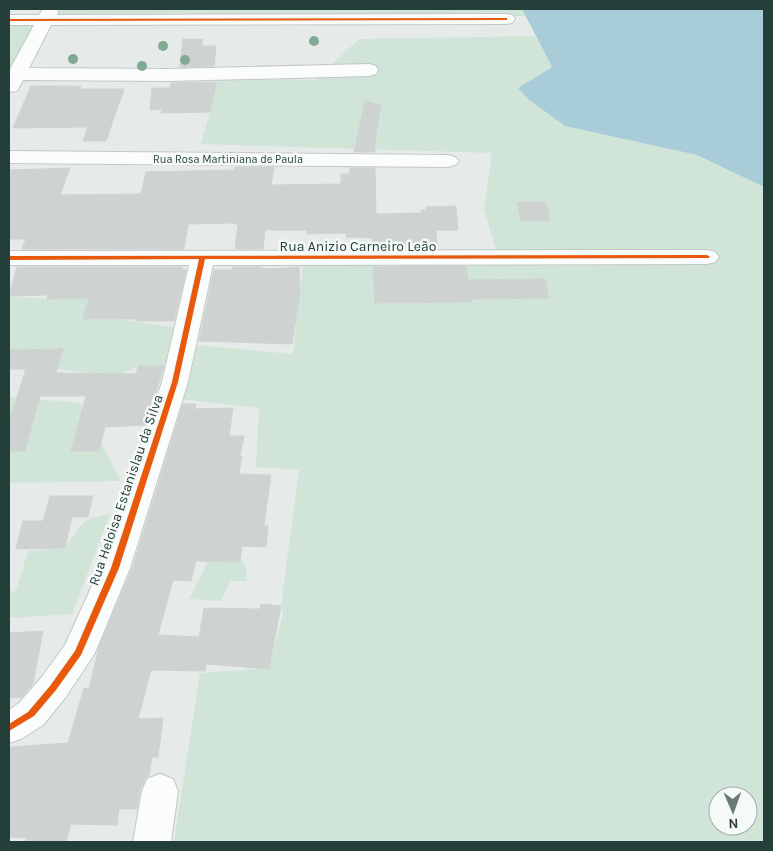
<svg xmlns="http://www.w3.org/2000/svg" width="773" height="851" viewBox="0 0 773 851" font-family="Karla,sans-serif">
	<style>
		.green { fill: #d0e4d8; fill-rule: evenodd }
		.water { fill: #a8cdd8 }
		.building { fill: #ced2d1; stroke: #cfd4d2 }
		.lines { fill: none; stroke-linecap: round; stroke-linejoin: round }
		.street-casing { stroke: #c3c8c6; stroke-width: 2 }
		.street { fill: #fbfcfc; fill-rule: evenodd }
		.cycleway-casing { stroke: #f5faf8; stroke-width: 3 }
		.cycleway { fill: #e8590c; fill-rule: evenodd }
		.tree { fill: #81aa95 }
		.labels { text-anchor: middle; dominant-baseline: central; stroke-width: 5; stroke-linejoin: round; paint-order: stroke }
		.far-street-label { font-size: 11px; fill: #243f3a; stroke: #f5faf8 }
		.street-label { font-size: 14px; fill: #243f3a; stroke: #f5faf8 }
	</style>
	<rect width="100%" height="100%" fill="#e6ebe9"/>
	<g class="green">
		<polygon points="58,9 522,9 525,16 54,19"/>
		<polygon points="9,22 41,22 9,79"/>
		<path d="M535,36L552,67L518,88L528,99L565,126L697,155L764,187V842H174L200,673L269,668L283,614L281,606L299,470L256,467L259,408L178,399L195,345L293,354L303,261H499L484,209L492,153L201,144L219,79L315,80L359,39ZM718,796H748V826H718Z"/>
		<polygon points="9,296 47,299 89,298 83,319 116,319 178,328 164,366 138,366 122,374 98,374 58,369 63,349 9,350"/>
		<polygon points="9,397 81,403 121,481 9,483"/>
		<path d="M110,514L72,614L9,618V592L16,591L28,551L65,548C81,525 81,518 110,514Z"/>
		<polygon points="209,560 235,560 245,563 247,581 230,581 221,601 189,599"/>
	</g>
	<polygon class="water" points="522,9 764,9 764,187 697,155 565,126 528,99 518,88 552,67"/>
	<g class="building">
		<polygon points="183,39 203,39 202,46 216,46 214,66 180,67"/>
		<polygon points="217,82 210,112 161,113 162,109 150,110 152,88 170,88 171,83"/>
		<polygon points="31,86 81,86 79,89 124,89 106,141 83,141 88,127 13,128"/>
		<polygon points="365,101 381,105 375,140 375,152 354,152"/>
		<polygon points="235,167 274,167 271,185 341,184 341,174 349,174 350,168 375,168 376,214 421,213 421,210 426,210 426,207 456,206 458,230 436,230 437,249 373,249 372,238 346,237 347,233 307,234 307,230 265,230 263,249 235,249 238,225 233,223 188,224 184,249 22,249 26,239 9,239 9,170 70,168 60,195 141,194 146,172 234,170"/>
		<polygon points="517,202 546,202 550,221 521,221"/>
		<polygon points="466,266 468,280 545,279 549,298 471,299 471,302 375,303 373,267"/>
		<polygon points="17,267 182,267 181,269 186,270 174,321 136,321 137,319 83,319 89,298 47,299 48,295 9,296"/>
		<polygon points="232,267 261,267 261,268 270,269 299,267 300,294 292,344 199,341 214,270 232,270"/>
		<polygon points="63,349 56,373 136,374 138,366 164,366 146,425 105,427 99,451 71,451 86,396 40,396 25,451 9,451 9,422 26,369 9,369 9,350"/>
		<polygon points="183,404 196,404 195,409 233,408 229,436 244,436 240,456 242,456 239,474 271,475 264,526 268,526 266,547 242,546 240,562 196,561 191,581 173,580 158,635 199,637 204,608 260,609 261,604 281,606 269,669 206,664 205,671 151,670 138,719 163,718 158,757 152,757 149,776 145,778 140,790 137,809 119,809 117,825 71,824 66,842 25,842 27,838 9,837 9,759 11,747 68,743 84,688 89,689 99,647 132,569"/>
		<polygon points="50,496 93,496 88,517 72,517 65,548 16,549 23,521 43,521"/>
		<polygon points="43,631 33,684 22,697 9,698 9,633"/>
	</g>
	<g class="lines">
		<g class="street-casing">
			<g id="street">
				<polygon points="43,9 59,9 57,15 506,14 512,15 515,19 512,23 506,24 51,25 29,68 169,69 369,64 376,66 378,70 376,74 369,76 169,81 23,80 17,91 9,92 9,71 34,25 9,25 9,15 39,15"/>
				<polygon points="9,151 448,155 455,157 459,161 455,165 448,167 9,163"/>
				<polygon points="707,250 715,252 719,257 715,262 707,264 213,265 188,382 130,568 95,653 65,698 43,725 21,739 9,743 9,710 19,703 41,678 65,645 100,568 162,382 189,265 9,265 9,251"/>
				<polygon points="160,774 173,779 178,791 171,842 133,842 142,791 147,779"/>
			</g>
		</g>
		<use href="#street" class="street"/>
		<g class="cycleway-casing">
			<g id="cycleway">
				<polygon points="506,18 507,18 507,20 9,21 9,19"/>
				<polygon points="707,255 710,257 709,258 205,259 178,382 119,568 81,655 56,690 34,716 9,731 9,724 28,712 50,686 75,651 111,568 172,382 199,259 9,260 9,256"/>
			</g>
		</g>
		<use href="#cycleway" class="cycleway"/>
	</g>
	<g class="tree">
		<circle cx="314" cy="41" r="5"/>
		<circle cx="163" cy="46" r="5"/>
		<circle cx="73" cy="59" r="5"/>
		<circle cx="185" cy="60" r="5"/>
		<circle cx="142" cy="66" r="5"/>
	</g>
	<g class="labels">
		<g class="far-street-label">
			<text x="228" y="159">Rua Rosa Martiniana de Paula</text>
		</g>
		<g class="street-label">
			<text x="358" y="246">Rua Anizio Carneiro Leão</text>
			<text transform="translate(126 490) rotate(-71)">Rua Heloisa Estanislau da Silva</text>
		</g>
	</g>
	<rect width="773" height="851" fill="none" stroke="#243f3a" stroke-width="20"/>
	<g transform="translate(733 811) rotate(178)"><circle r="24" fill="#f5faf8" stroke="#a1afac"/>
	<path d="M0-4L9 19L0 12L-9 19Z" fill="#687b77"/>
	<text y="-8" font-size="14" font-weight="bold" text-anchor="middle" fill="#243f3a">N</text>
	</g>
</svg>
